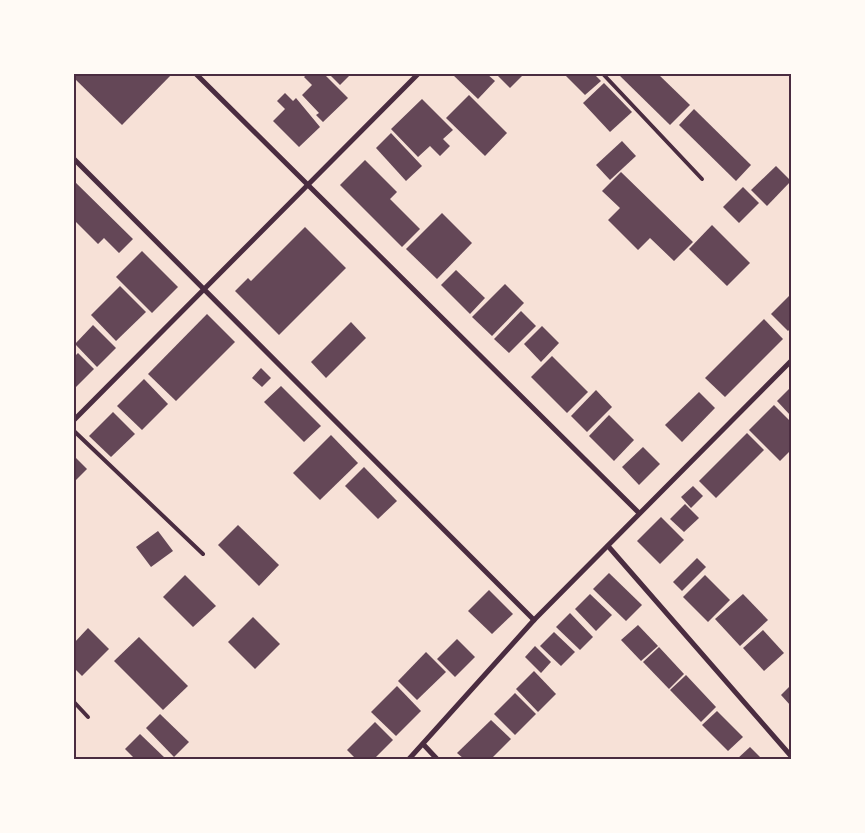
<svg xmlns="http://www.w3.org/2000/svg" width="865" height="833" viewBox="0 0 865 833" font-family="'Golos Text',sans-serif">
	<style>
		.building { fill: #644757 }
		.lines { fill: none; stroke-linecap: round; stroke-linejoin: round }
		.service { stroke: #4a2c40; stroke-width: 4 }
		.minor { stroke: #4a2c40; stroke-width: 5 }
		.neatline { fill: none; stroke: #4a2c40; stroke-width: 2 }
	</style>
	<rect width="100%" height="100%" fill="#f7e1d7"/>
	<g class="building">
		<polygon points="74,74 172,74 122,125 74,78"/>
		<polygon points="307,74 324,74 348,98 323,122 316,115 319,113 302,95 312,85 304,77"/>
		<polygon points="329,74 351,74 340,85"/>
		<polygon points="452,74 487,74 495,81 478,99"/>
		<polygon points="496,74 524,74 510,88"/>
		<polygon points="564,74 594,74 601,81 585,95"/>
		<polygon points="618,74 658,74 690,105 670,125"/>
		<polygon points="604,83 632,112 610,132 583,103"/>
		<polygon points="285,93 293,101 296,98 320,127 299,147 273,121 285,109 277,101"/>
		<polygon points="469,95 507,133 485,156 446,118"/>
		<polygon points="422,99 453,130 443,139 450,146 440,156 430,146 418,157 391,129"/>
		<polygon points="694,109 751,165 736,181 679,125"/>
		<polygon points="391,133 422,166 406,181 376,148"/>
		<polygon points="622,141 636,156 610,180 596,165"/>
		<polygon points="365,160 397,192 390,199 420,229 402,247 340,185"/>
		<polygon points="776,166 791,181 767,206 751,190"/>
		<polygon points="621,172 693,242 674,261 650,238 638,250 608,220 620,208 602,191"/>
		<polygon points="74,181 133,239 119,253 104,238 98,244 74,220"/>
		<polygon points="743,187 759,203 739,223 723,207"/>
		<polygon points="442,213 472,243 437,279 406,249"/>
		<polygon points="712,225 750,263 727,286 689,249"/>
		<polygon points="305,227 346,268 279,335 235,291 248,278 251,281"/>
		<polygon points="142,251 178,287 152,313 116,277"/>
		<polygon points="456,270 485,298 470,314 441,285"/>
		<polygon points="505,284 524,303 492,336 472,317"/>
		<polygon points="120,286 146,312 116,341 91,315"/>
		<polygon points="791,294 791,328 788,331 771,314"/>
		<polygon points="521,311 536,326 509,353 494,339"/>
		<polygon points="207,314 235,342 176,401 148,374"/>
		<polygon points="764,319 783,339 725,397 705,378"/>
		<polygon points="351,322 366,338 326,378 311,362"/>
		<polygon points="93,325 116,348 97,367 75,344"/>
		<polygon points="542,326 559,343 541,362 524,344"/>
		<polygon points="78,353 94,369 74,389 74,357"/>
		<polygon points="552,356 588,392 567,413 531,377"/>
		<polygon points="261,368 271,378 262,387 252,378"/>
		<polygon points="144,379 168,404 142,430 117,406"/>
		<polygon points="281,386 321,426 304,442 264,402"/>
		<polygon points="791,387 791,416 777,401"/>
		<polygon points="596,390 612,407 587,432 571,416"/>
		<polygon points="699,392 715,408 682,442 665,425"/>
		<polygon points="774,405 791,422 791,450 780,461 749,430"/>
		<polygon points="113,412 135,434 111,457 89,436"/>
		<polygon points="609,415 634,440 614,461 589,436"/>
		<polygon points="747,433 764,450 716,498 699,481"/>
		<polygon points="331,435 358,463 320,500 293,473"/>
		<polygon points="643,447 660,464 639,485 622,467"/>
		<polygon points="74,456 87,469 74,482"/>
		<polygon points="364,467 397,501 378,519 345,486"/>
		<polygon points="693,486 703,496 691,508 681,497"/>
		<polygon points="685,504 699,518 684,532 670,519"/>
		<polygon points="661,517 684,540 660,564 637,541"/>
		<polygon points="238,525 279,565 259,586 218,545"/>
		<polygon points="158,531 173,551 151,567 136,547"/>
		<polygon points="697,558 706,567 682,591 673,582"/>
		<polygon points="609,573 642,605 626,621 593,589"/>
		<polygon points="185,575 216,606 193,627 163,597"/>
		<polygon points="705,575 730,600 708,622 683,597"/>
		<polygon points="489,590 513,614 492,634 468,611"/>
		<polygon points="590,594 612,615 596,631 575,609"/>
		<polygon points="743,594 768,620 740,646 715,619"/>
		<polygon points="570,613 593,637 580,650 556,627"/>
		<polygon points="253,617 280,644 255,669 228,642"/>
		<polygon points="638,625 658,646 641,661 621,640"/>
		<polygon points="88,628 109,649 82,676 74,668 74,643"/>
		<polygon points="763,630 784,653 764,671 743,648"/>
		<polygon points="554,632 575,652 561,666 540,646"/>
		<polygon points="139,637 188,686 163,710 114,661"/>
		<polygon points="457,639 475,657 455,677 437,659"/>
		<polygon points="535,646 551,662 541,673 525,657"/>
		<polygon points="659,647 684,674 669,689 643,662"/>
		<polygon points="426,652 446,672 417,700 398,681"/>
		<polygon points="534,671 556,694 538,712 516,689"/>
		<polygon points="686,675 716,707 701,722 670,690"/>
		<polygon points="791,685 791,706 781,695"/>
		<polygon points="397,686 421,711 396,736 371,712"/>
		<polygon points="515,693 536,714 515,735 494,714"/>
		<polygon points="717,711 743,737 728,751 702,725"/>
		<polygon points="160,714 189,742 174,757 146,728"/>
		<polygon points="491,720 511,739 491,759 464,759 457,753"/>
		<polygon points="375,722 393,740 374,759 356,759 347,750"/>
		<polygon points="140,734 166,759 135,759 125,749"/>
		<polygon points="750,747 762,759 737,759"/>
	</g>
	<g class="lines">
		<g class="service">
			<polyline points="603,74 702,179"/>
			<polyline points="74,431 203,554"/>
			<polyline points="74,702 88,717"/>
		</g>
		<g class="minor">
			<polyline points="196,74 639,513"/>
			<polyline points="74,159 534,620"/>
			<polyline points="74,420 418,74"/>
			<polyline points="608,546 791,756"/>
			<polyline points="423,744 437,759"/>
			<polyline points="409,759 534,620 791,361"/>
		</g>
	</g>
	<rect width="865" height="833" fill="none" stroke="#fffaf5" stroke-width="150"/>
	<rect x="75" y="75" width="715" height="683" class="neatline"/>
</svg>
